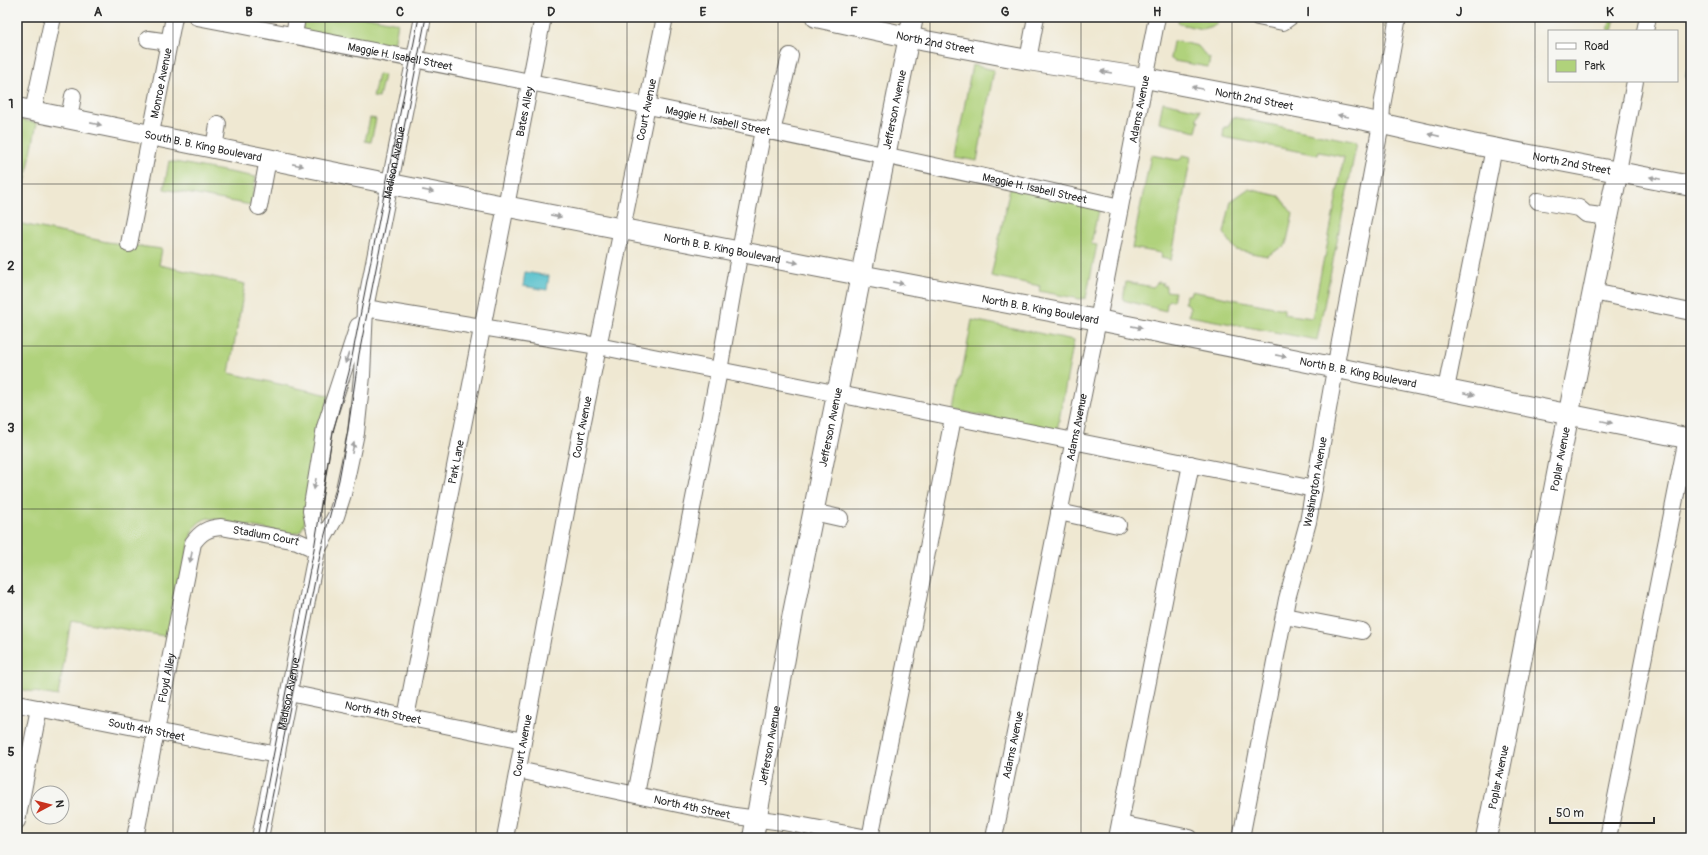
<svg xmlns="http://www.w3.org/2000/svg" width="1708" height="855" viewBox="0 0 1708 855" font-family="Pangolin,sans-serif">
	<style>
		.green { fill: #b0d27b; stroke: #6e7e53 }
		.water { fill: #52bfcb; stroke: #3e757b }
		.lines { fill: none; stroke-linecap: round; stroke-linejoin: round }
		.minor-casing { stroke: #706d65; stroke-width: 18 }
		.major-casing { stroke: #706d65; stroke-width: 22 }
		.minor { stroke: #fff; stroke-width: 16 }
		.major { stroke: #fff; stroke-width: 20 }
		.tram { stroke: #2b2b2b; stroke-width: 1 }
		.oneway { fill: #a0a0a0 }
		.grid { fill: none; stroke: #2b2b2b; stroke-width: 1; stroke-opacity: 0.55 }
		.labels { text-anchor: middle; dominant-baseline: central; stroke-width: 3.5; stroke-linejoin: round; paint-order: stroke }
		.street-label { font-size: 11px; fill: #2b2b2b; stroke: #f6f6f2 }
		.neatline { fill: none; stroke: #2b2b2b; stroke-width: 1.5 }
		.grid-label { font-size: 13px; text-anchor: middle; font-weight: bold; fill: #2b2b2b }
	</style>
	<rect width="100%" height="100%" fill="#f6f6f2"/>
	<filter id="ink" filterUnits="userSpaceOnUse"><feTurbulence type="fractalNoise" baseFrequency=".025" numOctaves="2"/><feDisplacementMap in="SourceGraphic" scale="8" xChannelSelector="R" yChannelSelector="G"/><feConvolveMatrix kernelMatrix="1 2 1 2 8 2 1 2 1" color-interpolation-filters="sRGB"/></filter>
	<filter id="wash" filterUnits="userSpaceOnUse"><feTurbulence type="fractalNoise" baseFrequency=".012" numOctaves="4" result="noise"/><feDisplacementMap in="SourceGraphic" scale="16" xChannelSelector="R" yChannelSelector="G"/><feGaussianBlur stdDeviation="0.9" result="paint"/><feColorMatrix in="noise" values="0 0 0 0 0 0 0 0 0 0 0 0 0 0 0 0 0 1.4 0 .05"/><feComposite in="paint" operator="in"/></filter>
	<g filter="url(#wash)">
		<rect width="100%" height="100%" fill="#efe8d2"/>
		<g class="green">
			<polygon points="304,17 368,17 398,23 393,50 301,33"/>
			<polygon points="1178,17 1218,17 1216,25 1202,29 1180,24 1178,21"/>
			<polygon points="1611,17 1615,17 1612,31 1608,31"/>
			<polygon points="1176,41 1198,46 1207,57 1210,58 1208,67 1174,61 1170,58 1173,42"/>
			<polygon points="972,65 994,70 977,161 955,157"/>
			<polygon points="378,74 384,75 379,98 373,97"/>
			<polygon points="1163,102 1200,110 1197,119 1199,121 1196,132 1188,130 1186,128 1159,122"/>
			<polygon points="1233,117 1357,142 1317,340 1189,316 1190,308 1188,304 1185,303 1186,295 1190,295 1191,291 1284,309 1284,314 1312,318 1324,257 1325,257 1344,157 1319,152 1318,155 1223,137 1224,127 1228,127"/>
			<polygon points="370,118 376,119 371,142 365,141"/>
			<path d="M17,119L37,123L17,223L107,242L162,249L159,265L245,284L229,373L329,395L311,477L304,525L300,532L291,534L208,518C199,521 194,526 191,535L170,637L71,620L58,696L17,689Z"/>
			<polygon points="1151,155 1178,160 1181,159 1183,155 1191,157 1171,260 1161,258 1162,256 1161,253 1132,248"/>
			<polygon points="169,161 256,177 251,205 164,189"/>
			<polygon points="1010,188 1099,207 1091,244 1097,245 1086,298 1080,299 1039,291 1040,286 991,276"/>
			<polygon points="1248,189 1279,196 1293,214 1286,245 1267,256 1236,250 1224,233 1231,201"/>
			<polygon points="1126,282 1153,287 1158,282 1163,283 1162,285 1166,286 1166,291 1175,292 1173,301 1170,300 1167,303 1166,311 1123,300"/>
			<polygon points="972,320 1074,340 1057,431 955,410"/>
		</g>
		<g class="water">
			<polygon points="1691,51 1691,78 1686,77"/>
			<polygon points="525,272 549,276 547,290 523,286"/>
		</g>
	</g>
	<g filter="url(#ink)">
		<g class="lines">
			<g class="minor-casing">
				<g id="minor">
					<path id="s1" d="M197,17C506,76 814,138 1120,207"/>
					<polyline points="1258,17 1283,22 1290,17"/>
					<polyline points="1645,31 1648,17"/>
					<polyline points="294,35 297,17"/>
					<polyline points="148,39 169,42"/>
					<polyline points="1028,60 1036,17"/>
					<polyline points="33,111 53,17"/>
					<polyline points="69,118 73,96"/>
					<polyline points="772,132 790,56"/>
					<polyline points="214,148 218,124"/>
					<polyline points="1618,171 1635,81"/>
					<polyline points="1538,201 1579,208 1586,214 1609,217"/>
					<polyline points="259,207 268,159"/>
					<path id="s2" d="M129,244L174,17"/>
					<polyline points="1593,292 1691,312"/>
					<polyline points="365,308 598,346 1314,489"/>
					<polyline points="1446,389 1494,148"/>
					<polyline points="813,512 840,518"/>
					<polyline points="1059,512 1118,525"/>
					<path id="s3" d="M317,550L336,516L343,494L356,433L362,376L365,308L423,17"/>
					<polyline points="1284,616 1362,631"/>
					<path id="s4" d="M289,693L523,741"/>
					<path id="s5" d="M17,704L277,755"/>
					<path id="s6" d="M406,717L543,17"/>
					<path id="s7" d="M518,770L735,816L783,822L868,838"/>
					<polyline points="636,794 719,371 737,267 763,130"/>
					<polyline points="17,821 39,708"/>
					<polyline points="1120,824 1190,838"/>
					<path id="s8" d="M135,838L193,543C201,532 208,528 221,527L297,541L317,550"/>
					<path id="s9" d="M260,838L317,550L316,535L311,511L325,427L358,326"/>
					<path id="s10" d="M505,838L583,421L665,17"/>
					<polyline points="870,838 913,625 953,418"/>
					<path id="s11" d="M994,838L1102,300L1157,17"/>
					<polyline points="1117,838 1191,464"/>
					<path id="s12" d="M1241,838L1287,599L1308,522L1339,347L1381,124L1382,106L1397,22V17"/>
					<polyline points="1608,838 1687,438"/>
				</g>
			</g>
			<g class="major-casing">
				<g id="major">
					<path id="s13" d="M816,17L926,41L1028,60L1145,78L1365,120L1472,144L1691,186"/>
					<path id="s14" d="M17,108L406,187L860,275L1103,321L1691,439"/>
					<path id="s15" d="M753,838L793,613L913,17"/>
					<path id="s16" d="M1486,838C1532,616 1570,392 1618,171"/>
				</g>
			</g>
			<use href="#minor" class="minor"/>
			<use href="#major" class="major"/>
			<g class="tram">
				<polyline points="257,838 314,549 333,432 349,372 419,17"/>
				<polyline points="264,838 321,550 339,480 347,436 359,354 426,17"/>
			</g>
		</g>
		<defs><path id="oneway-solid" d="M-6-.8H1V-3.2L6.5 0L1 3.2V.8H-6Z"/></defs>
		<g class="oneway">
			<use href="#oneway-solid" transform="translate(1106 72) rotate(-171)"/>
			<use href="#oneway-solid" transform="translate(1197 88) rotate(-169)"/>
			<use href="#oneway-solid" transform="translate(1343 116) rotate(-170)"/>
			<use href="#oneway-solid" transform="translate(96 124) rotate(11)"/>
			<use href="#oneway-solid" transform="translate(1434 135) rotate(-167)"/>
			<use href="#oneway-solid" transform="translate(298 165) rotate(11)"/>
			<use href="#oneway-solid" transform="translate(1655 178) rotate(-168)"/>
			<use href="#oneway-solid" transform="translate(428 191) rotate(11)"/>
			<use href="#oneway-solid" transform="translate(556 216) rotate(11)"/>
			<use href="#oneway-solid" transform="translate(793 262) rotate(11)"/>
			<use href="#oneway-solid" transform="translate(898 283) rotate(11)"/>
			<use href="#oneway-solid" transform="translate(1137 327) rotate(11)"/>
			<use href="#oneway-solid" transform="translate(1281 356) rotate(11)"/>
			<use href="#oneway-solid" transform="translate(347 358) rotate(109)"/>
			<use href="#oneway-solid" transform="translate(1469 394) rotate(12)"/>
			<use href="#oneway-solid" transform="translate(1607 422) rotate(12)"/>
			<use href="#oneway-solid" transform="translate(353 448) rotate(-79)"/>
			<use href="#oneway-solid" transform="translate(315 484) rotate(100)"/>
			<use href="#oneway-solid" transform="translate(191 557) rotate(102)"/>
		</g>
	</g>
	<path class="grid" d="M173,17V838M325,17V838M476,17V838M627,17V838M778,17V838M930,17V838M1081,17V838M1232,17V838M1383,17V838M1535,17V838M17,184H1691M17,346H1691M17,509H1691M17,671H1691"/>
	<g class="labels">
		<g class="street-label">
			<text stroke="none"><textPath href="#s13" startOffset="122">North 2nd Street</textPath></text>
			<text stroke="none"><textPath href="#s1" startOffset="207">Maggie H. Isabell Street</textPath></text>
			<text stroke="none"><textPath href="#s2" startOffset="164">Monroe Avenue</textPath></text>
			<text stroke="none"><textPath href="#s13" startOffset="446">North 2nd Street</textPath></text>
			<text stroke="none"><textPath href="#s10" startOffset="742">Court Avenue</textPath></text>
			<text stroke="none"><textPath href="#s15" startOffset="742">Jefferson Avenue</textPath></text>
			<text stroke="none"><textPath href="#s11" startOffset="743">Adams Avenue</textPath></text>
			<text stroke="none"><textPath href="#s6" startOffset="617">Bates Alley</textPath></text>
			<text stroke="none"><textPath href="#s1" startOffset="531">Maggie H. Isabell Street</textPath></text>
			<text stroke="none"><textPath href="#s14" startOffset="190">South B. B. King Boulevard</textPath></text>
			<text stroke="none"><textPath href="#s13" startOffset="770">North 2nd Street</textPath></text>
			<text stroke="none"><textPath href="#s3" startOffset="398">Madison Avenue</textPath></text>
			<text stroke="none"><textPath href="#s1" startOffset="855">Maggie H. Isabell Street</textPath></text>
			<text stroke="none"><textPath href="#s14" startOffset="719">North B. B. King Boulevard</textPath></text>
			<text stroke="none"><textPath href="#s14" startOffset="1043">North B. B. King Boulevard</textPath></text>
			<text stroke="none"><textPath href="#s14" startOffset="1367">North B. B. King Boulevard</textPath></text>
			<text stroke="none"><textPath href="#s10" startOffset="418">Court Avenue</textPath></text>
			<text stroke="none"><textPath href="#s15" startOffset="418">Jefferson Avenue</textPath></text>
			<text stroke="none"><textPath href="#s11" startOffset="419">Adams Avenue</textPath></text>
			<text stroke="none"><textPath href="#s16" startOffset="386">Poplar Avenue</textPath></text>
			<text stroke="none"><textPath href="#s6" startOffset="260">Park Lane</textPath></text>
			<text stroke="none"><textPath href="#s12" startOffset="364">Washington Avenue</textPath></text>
			<text stroke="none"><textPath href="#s8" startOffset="380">Stadium Court</textPath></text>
			<text stroke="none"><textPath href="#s8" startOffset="163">Floyd Alley</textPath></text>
			<text stroke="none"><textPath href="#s9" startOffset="147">Madison Avenue</textPath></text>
			<text stroke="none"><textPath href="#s4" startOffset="96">North 4th Street</textPath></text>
			<text stroke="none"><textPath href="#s5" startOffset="132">South 4th Street</textPath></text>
			<text stroke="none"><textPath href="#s10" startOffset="94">Court Avenue</textPath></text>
			<text stroke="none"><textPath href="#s15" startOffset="94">Jefferson Avenue</textPath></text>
			<text stroke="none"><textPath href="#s11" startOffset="95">Adams Avenue</textPath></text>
			<text stroke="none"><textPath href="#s16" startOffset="62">Poplar Avenue</textPath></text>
			<text stroke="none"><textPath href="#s7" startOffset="178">North 4th Street</textPath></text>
		</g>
	</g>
	<rect width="1708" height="855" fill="none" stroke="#f6f6f2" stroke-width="44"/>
	<rect x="1548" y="30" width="130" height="52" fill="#f6f6f2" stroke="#a5a5a2"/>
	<rect x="1556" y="43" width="20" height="6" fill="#ffffff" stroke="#a5a5a2"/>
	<text x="1584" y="50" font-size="12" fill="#2b2b2b">Road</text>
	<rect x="1556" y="60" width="20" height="12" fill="#b0d27b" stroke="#a5a5a2"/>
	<text x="1584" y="70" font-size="12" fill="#2b2b2b">Park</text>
	<g transform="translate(50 805) rotate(83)"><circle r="19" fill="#f6f6f2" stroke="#a5a5a2"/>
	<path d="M0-3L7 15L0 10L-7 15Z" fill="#c8321e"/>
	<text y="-6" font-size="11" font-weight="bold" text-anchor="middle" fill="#2b2b2b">N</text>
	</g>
	<path d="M1550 817v6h104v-6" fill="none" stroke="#2b2b2b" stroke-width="2"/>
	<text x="1556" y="817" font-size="12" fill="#2b2b2b" stroke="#f6f6f2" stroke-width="3" paint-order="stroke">50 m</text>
	<rect x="22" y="22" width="1664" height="811" class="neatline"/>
	<g class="grid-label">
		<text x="98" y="16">A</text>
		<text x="249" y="16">B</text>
		<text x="400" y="16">C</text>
		<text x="551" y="16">D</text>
		<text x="703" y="16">E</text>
		<text x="854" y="16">F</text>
		<text x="1005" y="16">G</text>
		<text x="1157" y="16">H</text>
		<text x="1308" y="16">I</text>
		<text x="1459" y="16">J</text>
		<text x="1610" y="16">K</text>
		<text x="11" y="108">1</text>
		<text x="11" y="270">2</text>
		<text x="11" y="432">3</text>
		<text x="11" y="594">4</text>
		<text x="11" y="756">5</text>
	</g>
</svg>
